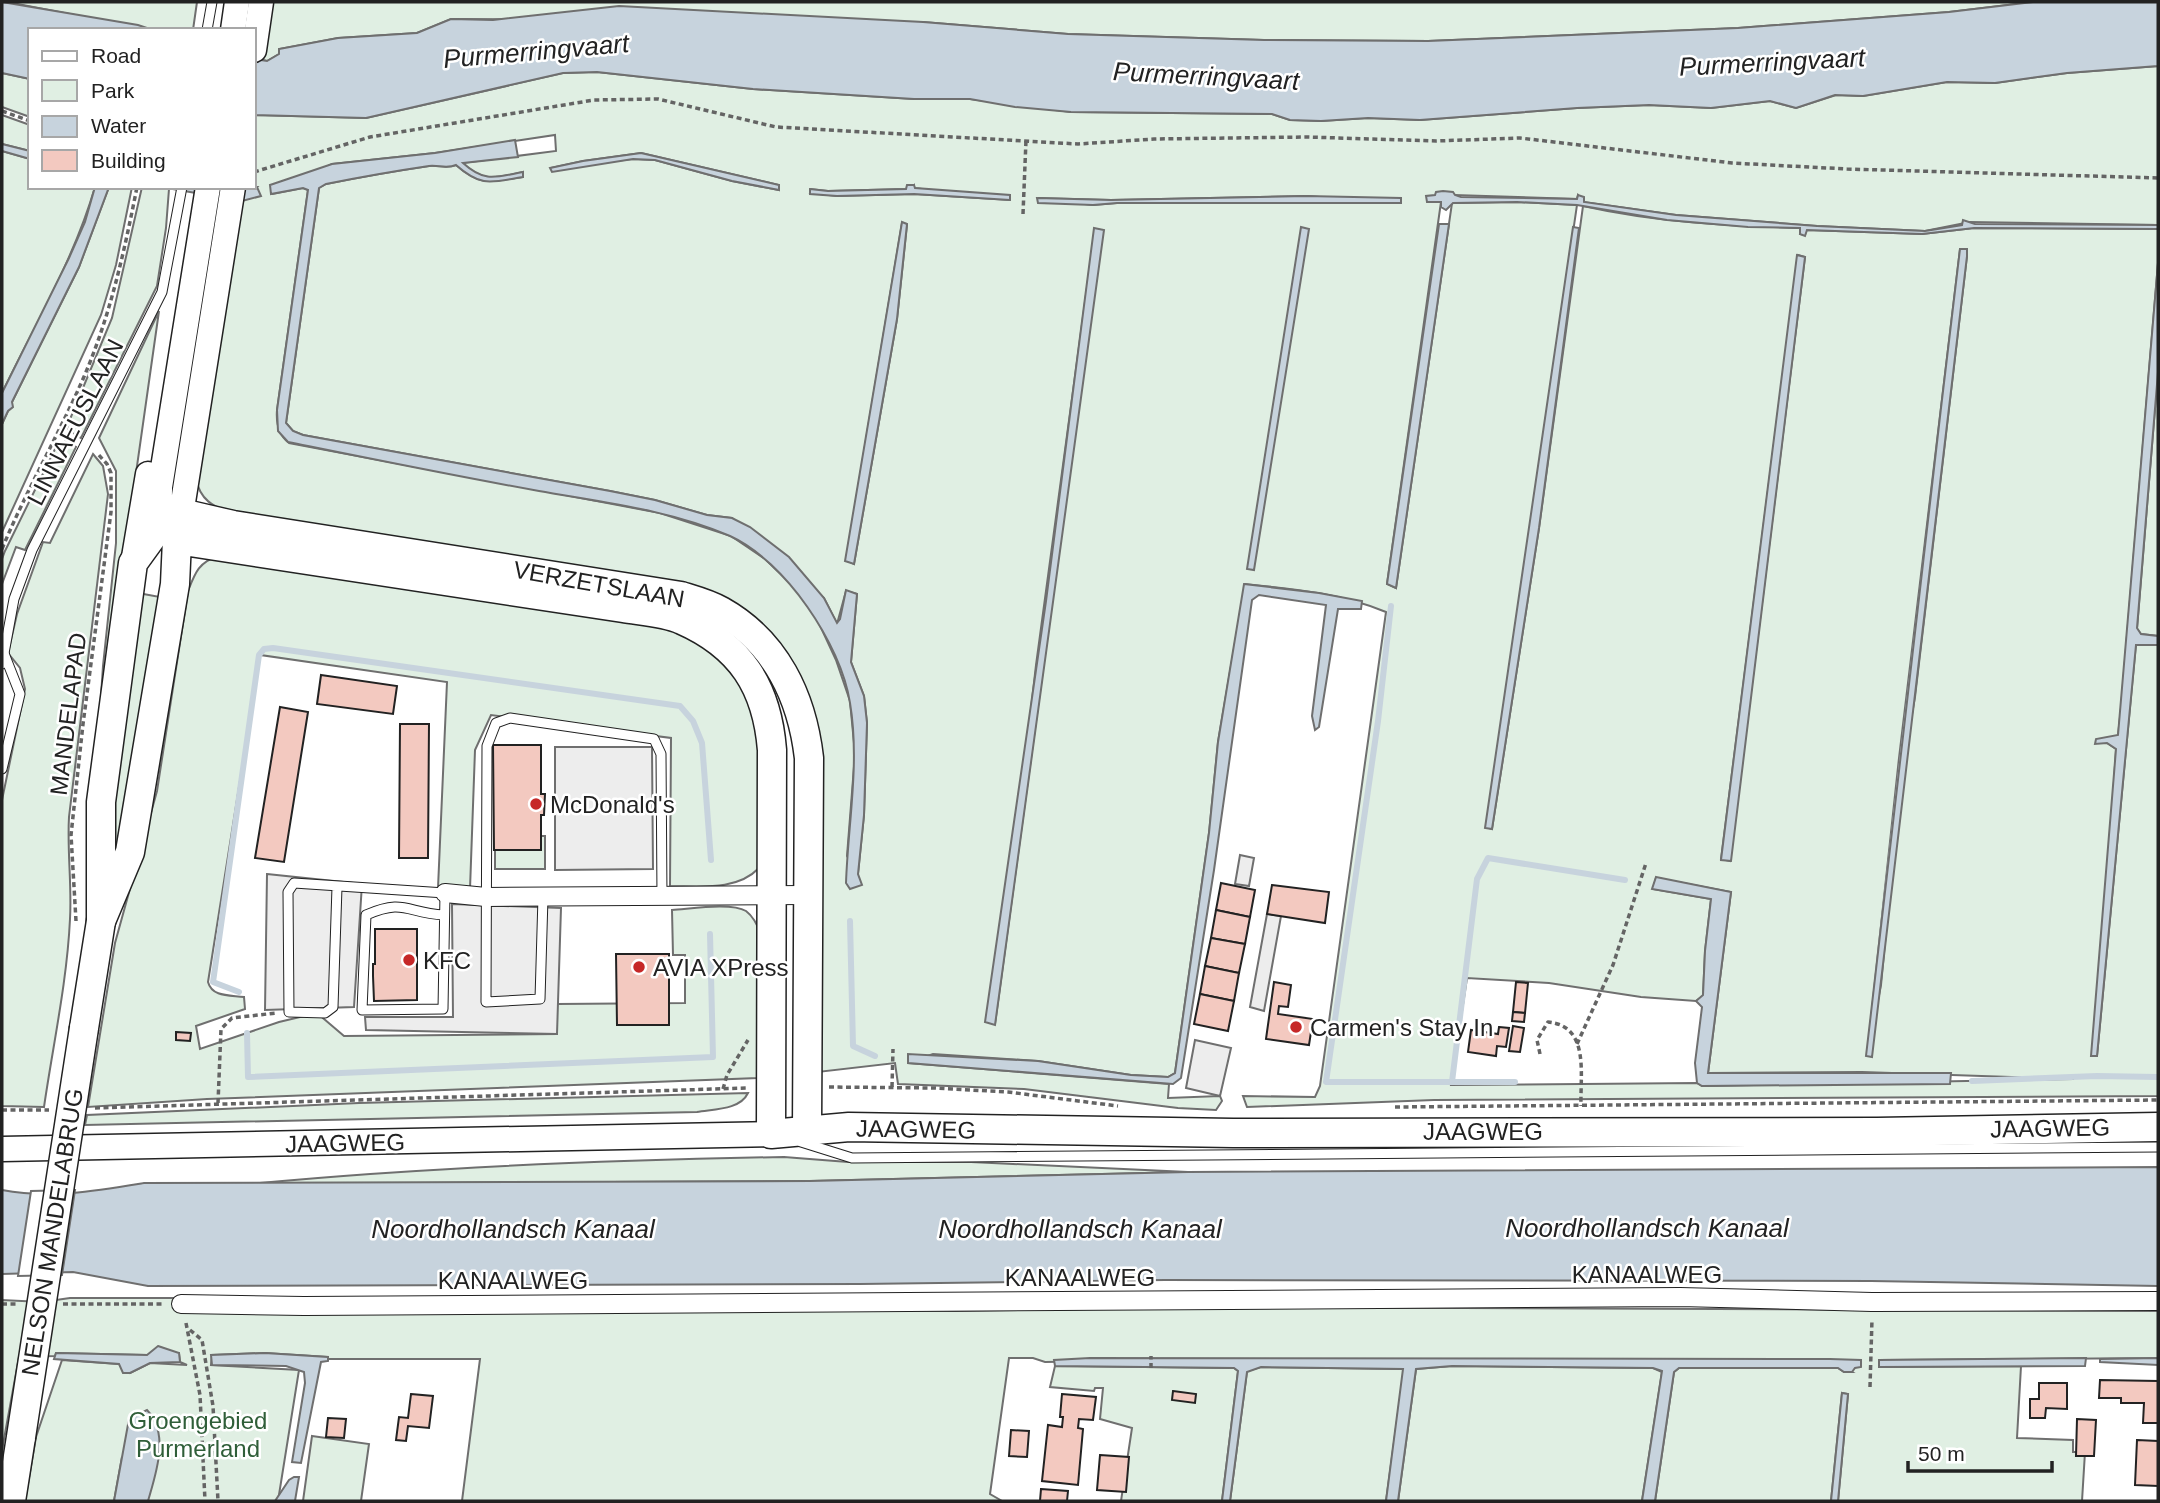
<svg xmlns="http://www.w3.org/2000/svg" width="2160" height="1503" viewBox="0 0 2160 1503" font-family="Arial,sans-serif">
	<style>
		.green { fill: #e0efe3; stroke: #6f6f6f; stroke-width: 2; fill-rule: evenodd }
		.parking { fill: #ededed; stroke: #6f6f6f; stroke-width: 2 }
		.water { fill: #c7d3dd; stroke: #6f6f6f; stroke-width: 2 }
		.pier { fill: #fff; stroke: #6f6f6f; stroke-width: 2 }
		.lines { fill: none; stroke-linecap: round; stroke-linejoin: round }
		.stream { stroke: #c7d3dd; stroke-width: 6 }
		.building { fill: #f3c9c0; stroke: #222; stroke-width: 2 }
		.lane-casing { stroke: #222; stroke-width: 11 }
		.street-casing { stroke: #222; stroke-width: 20 }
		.secondary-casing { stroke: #222; stroke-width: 27 }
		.primary-casing { stroke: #222; stroke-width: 31 }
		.path { stroke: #646464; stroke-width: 3.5; stroke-dasharray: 5 3.5; stroke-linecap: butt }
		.lane { stroke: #fff; stroke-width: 9 }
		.street { stroke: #fff; stroke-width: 18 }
		.secondary { stroke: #fff; stroke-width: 24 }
		.primary { stroke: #fff; stroke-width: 28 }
		.primary-bridge-casing { stroke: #222; stroke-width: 31; stroke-linecap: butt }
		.primary-bridge { stroke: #fff; stroke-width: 28 }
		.poi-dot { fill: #c62828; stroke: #fff; stroke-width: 2.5 }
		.labels { text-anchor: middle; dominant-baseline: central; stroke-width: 5; stroke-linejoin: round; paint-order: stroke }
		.street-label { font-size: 24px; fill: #222; stroke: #fff }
		.poi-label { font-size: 24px; fill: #222; stroke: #fff; text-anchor: start }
		.park-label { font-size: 24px; fill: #2f5e38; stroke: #fff }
		.water-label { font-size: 26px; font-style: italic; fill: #222; stroke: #fff }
	</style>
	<rect width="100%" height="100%" fill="#fff"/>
	<g class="green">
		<polygon points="7,2 197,2 193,30 153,30"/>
		<polygon points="271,2 2033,2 1949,12 1738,28 1428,41 1264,40 1068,34 923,22 451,19 417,33 338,38 279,49 279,54 267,61 263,60"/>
		<path d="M2158,66V225L1970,222L1925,231L1817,226L1676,215L1583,202L1578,195L1577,199L1454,195L1441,202L1387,584L1396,588L1452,203L1517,202L1577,205L1486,827L1492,829L1539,528L1583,206C1654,222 1728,226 1801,228L1800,234L1805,235L1806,230L1922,234L1974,228L2158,229V263L2121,708L2118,735L2107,743L2116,749L2097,1056L2136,644L2158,645V1096L1434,1100L1247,1107L1243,1096L1315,1097L1320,1086L1386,612C1341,593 1293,589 1245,584L1218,742L1209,833L1175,1073L1168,1077L1131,1075L1038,1061L933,1054L908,1063L1169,1084L1168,1098L1220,1096L1222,1101L1216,1110L1178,1108L1024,1089L898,1084L895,1063L818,1072L816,906L783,655L231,514C213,506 200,500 196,479L242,201L257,187H254V132L256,115L366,118L563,73L597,72L753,89L914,99H970L1071,112L1272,114L1290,120L1321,121L1368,118L1420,120L1577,108L1649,105L1711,108L1770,101L1796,108L1836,95L1863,96L1947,82L1995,83L2067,73ZM555,135L556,151L462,163C485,183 495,178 523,172V177C492,181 482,188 456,165C447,169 439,165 429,166C395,171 361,177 326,184L319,188L286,423L293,431L303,435L610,491L655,500L707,515L732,518L824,598L837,624L846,591L857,594L851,662L864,696L867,723L864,815L858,874L847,856L855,754L850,701L836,660L817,619L793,586L765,559L731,536L660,513L289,443C278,435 276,423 277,410L308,190L303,188L272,194L332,164L435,153ZM641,153L779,185V190L732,181L655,160L633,159L551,168L583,161ZM914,185V188L1010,200L914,194L837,196L810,193L811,189L828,191L907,189ZM1306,196L1400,203H1117L1093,205L1038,198L1111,200ZM902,223L907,225L897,319L854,564L846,560ZM1095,228L1050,618L995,1024L1036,665ZM1960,249H1967V256L1915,697L1909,731L1891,879L1881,985L1867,1056L1899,758ZM1798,255L1805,257L1730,861L1721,859ZM1656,878L1731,892L1708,1073L1862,1072L2074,1079L1702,1086L1697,1083L1451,1085L1467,978L1549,983L1641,997L1696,1001L1703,996L1705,951L1711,899L1653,889Z"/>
		<polygon points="2,73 30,79 30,117 2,107"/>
		<polygon points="2,115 30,125 30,151 2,144"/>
		<path d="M2,151L30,159V187H95C74,259 35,325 2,393Z"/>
		<polygon points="109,187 132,187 116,265 101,315 2,532 2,424 8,411 12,407 12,402 79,267"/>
		<polygon points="142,187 169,189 166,228 157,286 81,438 68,430 68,424 112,318"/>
		<polygon points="159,311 98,741 103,666 116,543 116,471 99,438"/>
		<polygon points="2158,372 2158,636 2141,634 2137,629"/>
		<polygon points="66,441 76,447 25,550 16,547 2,584 2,559 5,551 57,445"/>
		<path d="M93,454L103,466L108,494L69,817C67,851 72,885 70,919C67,982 53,1045 44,1107L2,1106V800L25,689L20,668L8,653L17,614L43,542L50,543Z"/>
		<path d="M218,556L677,626L727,657L762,728L759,868C737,891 701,886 670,886L671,738L491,715L475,750L470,889L438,888L447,682L260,655L208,982C212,997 229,995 244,997L245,1009L196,1026L200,1049L279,1022L317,1013L344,1036L557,1034V1004L685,1003V955H673L672,910C690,909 731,902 746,911C754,917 758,926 761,935L758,1078L207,1099L88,1107L115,943L157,791L188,591C195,573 199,562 218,556Z"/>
		<polygon points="138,593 160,597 122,852 113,856 110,788"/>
		<rect x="495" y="836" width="50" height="33"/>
		<path d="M748,1093C740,1110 714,1109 697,1112L85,1125L87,1115L359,1103Z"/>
		<path d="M784,1157L848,1162H971L1188,1172L810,1181L249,1184C427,1167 605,1160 784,1157Z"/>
		<polygon points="70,1298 240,1298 955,1311 1232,1307 2158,1311 2158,1358 1879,1360 1879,1367 2021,1366 2017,1438 2073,1440 2073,1452 2085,1452 2082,1501 1838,1501 1848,1394 1842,1393 1831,1501 1655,1501 1674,1372 1679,1368 1838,1368 1844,1372 1852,1372 1830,1359 1219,1359 1045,1362 1033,1358 1009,1358 990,1494 1002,1501 462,1501 480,1359 328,1359 327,1357 265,1353 212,1355 211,1365 299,1370 278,1501 117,1501 122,1457 114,1501 25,1501 36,1437 62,1360 119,1364 130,1373 150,1363 187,1365 180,1362 179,1353 147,1355 56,1353 55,1356 19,1357 2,1450 2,1300 42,1302"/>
		<polygon points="1055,1366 1234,1368 1238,1371 1222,1501 1121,1501 1132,1428 1100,1419 1103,1388 1095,1388 1094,1391 1050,1387"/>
		<polygon points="1452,1366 1653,1368 1662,1372 1642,1501 1398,1501 1416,1369"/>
		<polygon points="1261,1367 1404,1369 1386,1501 1230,1501 1247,1371"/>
		<polygon points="312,1436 369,1444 361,1501 303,1501"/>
	</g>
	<g class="parking">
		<polygon points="555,747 652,747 653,869 555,870"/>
		<polygon points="1240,855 1254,858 1249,886 1235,884"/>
		<polygon points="267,874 362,884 354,1007 265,1010"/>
		<polygon points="452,904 561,908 557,1034 366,1030 365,1017 453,1017"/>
		<polygon points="1267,914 1281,916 1264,1011 1250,1007"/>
		<polygon points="1195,1040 1231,1048 1220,1096 1186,1088"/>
	</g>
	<g class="water">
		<polygon points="2,2 138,25 153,30 30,30 30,79 2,73"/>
		<polygon points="2033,2 2158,2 2158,66 2067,73 1995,83 1947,82 1863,96 1835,95 1796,108 1770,101 1711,108 1649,105 1577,108 1420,120 1368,118 1321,121 1290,120 1272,114 1071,112 1015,107 970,99 914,99 753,89 597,72 563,73 366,118 254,115 254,59 267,61 279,54 279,49 338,38 417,33 451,19 493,20 619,6 923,22 1068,34 1264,40 1428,41 1738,28 1949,12"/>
		<path d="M515,140L518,157L463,163C485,183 496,177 523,172V177C492,182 482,188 456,165C447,169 439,165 429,166C395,171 361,177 326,184L319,188L286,423L293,431L303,435L610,491L655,500L707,515L732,518L750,527L789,557L824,598L837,623L840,619L846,590L857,594L851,662L864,696L867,723L864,815L858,874L862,885L850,889L846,883C848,823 860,763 850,703C841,644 785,561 730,536C671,510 601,502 539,491C455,476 372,459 288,442L278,431L277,410L308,190L303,188L271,194L270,185L332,164L435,153Z"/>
		<polygon points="2,144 30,151 30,159 2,151"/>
		<polygon points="641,153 779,185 779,190 732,181 655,160 633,159 552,172 550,168 583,161"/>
		<polygon points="907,185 914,185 915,188 1010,195 1010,200 914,194 837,196 810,194 810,189 828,191 906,189"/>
		<polygon points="95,187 109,187 79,267 12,402 13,407 8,411 2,424 2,393 69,258 85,222"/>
		<polygon points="161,187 257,187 261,196 242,201"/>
		<polygon points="1443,191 1453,192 1455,195 1461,197 1577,199 1578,195 1584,197 1584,202 1676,215 1817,226 1925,231 1962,225 1963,220 1975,224 2158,225 2158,229 1974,228 1922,234 1807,230 1805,236 1800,234 1800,228 1748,227 1667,220 1577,205 1517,202 1453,203 1446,210 1441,207 1441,202 1427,202 1426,196 1435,195 1436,192"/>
		<polygon points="1306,196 1401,198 1401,203 1117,203 1093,205 1038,203 1037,198 1111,200"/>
		<polygon points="902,222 907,224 897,319 854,564 845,561"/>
		<polygon points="1439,224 1449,224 1396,588 1387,584"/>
		<polygon points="1301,227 1309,229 1254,570 1247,569"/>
		<polygon points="1573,227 1579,228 1539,528 1492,829 1485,828"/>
		<polygon points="1094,228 1104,230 995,1025 985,1022 1046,601"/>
		<path d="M1960,249H1967V256L1872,1057L1866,1056C1895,787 1928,518 1960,249Z"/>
		<polygon points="1797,255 1805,257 1731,861 1721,860"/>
		<polygon points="2158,263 2158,372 2137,628 2141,634 2158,636 2158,645 2136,645 2097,1056 2091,1056 2116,749 2107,743 2095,744 2096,739 2118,735"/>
		<polygon points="1244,584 1319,593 1362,601 1361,609 1338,609 1319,727 1315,730 1312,716 1326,605 1259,595 1252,600 1214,870 1181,1078 1173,1084 908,1063 908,1054 1038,1061 1131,1075 1168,1077 1175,1073 1209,833 1218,742"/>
		<polygon points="1656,877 1731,892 1708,1073 1951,1073 1950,1084 1702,1086 1697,1083 1695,1063 1702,1007 1696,1001 1703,995 1705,951 1711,899 1652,889"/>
		<path d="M2158,1167V1286L1871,1281L1165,1280L860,1284L148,1286L73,1272L2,1274V1190C50,1199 96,1191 144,1183L810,1181L1188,1172Z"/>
		<polygon points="158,1346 179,1353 180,1362 150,1363 130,1373 123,1373 119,1364 54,1359 56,1353 147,1355"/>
		<polygon points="265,1353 328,1357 328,1361 321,1362 301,1463 292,1462 305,1383 304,1372 286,1366 212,1365 211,1355"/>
		<polygon points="1090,1358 1830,1359 1861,1360 1861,1367 1855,1368 1852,1372 1844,1372 1838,1368 1679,1368 1674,1372 1655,1501 1642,1501 1662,1371 1653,1368 1452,1366 1416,1369 1398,1501 1386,1501 1403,1369 1261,1367 1247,1372 1230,1501 1222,1501 1238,1371 1234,1368 1055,1366 1054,1360"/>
		<polygon points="2086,1358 2085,1366 1879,1367 1879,1360"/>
		<polygon points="2158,1358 2158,1365 2100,1362 2100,1359"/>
		<polygon points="1842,1393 1848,1394 1838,1501 1831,1501"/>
		<path d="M147,1410C170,1434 156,1473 148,1501H114L129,1419Z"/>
		<polygon points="294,1477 299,1477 295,1501 275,1501 289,1480"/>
	</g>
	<polygon class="pier" points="75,1190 62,1275 18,1276 31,1191"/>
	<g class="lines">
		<g class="stream">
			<polyline points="1391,606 1378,721 1326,1082 1515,1082"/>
			<polyline points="850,921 853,1046 875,1056"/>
			<polyline points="239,992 213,982 259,655 264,649 273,648 680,706 693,721 702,743 711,860"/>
			<polyline points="247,1033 248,1077 713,1057 710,934"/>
			<polyline points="1972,1081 2097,1076 2158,1077"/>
			<polyline points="1452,1082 1477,879 1488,858 1625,880"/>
		</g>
	</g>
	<g class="building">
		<polygon points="321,675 397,686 393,714 317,704"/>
		<polygon points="280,707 308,712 284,862 255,858"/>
		<polygon points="400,724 429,724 428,858 399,858"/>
		<polygon points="493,745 541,745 541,794 545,794 544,815 541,815 541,850 494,850"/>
		<polygon points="1221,883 1255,890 1250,917 1216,910"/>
		<polygon points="1272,885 1329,892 1325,923 1267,914"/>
		<polygon points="1216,910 1250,917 1245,944 1211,938"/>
		<polygon points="375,929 417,929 417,1000 374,1001 373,976 373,964 375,964"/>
		<polygon points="1211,938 1245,944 1239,973 1205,966"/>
		<polygon points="616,954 669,954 669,1025 617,1025"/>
		<polygon points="1205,966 1239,973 1234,1001 1200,994"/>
		<polygon points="1274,982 1291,985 1288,1007 1279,1006 1278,1014 1313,1019 1309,1045 1266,1039"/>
		<polygon points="1516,982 1528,983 1525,1013 1513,1012"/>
		<polygon points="1200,994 1234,1001 1228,1031 1194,1024"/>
		<polygon points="1513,1012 1525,1013 1524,1022 1512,1021"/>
		<polygon points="1513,1026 1524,1028 1520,1052 1509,1051"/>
		<polygon points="1499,1027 1509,1028 1506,1047 1497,1046 1496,1056 1468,1052 1471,1030 1498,1034"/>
		<polygon points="176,1032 191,1033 190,1041 176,1040"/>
		<polygon points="2100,1380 2158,1381 2158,1423 2143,1423 2144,1403 2121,1403 2121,1398 2099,1398"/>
		<polygon points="2039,1383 2067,1383 2067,1409 2046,1408 2045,1418 2030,1418 2030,1399 2039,1399"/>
		<polygon points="1173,1391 1196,1394 1195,1403 1172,1400"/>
		<polygon points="411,1394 433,1396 429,1428 408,1426 406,1441 396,1440 399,1417 408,1418"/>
		<polygon points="1062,1394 1096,1397 1093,1420 1079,1419 1078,1428 1083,1429 1078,1485 1042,1481 1048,1425 1062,1427 1063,1417 1060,1417"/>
		<polygon points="328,1418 346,1419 344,1438 326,1437"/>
		<polygon points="2077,1419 2096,1420 2094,1456 2076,1456"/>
		<polygon points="1011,1430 1029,1431 1027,1457 1009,1456"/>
		<polygon points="2137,1440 2158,1441 2158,1486 2135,1485"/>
		<polygon points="1100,1455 1129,1457 1126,1492 1097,1490"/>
		<polygon points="1041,1489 1068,1491 1067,1501 1040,1501"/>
	</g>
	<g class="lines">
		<g class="lane-casing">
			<g id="lane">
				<polyline points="207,30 212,2"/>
				<polyline points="2,664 14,599 32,550 162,292 182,187"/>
				<polyline points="2,769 20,694 3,651"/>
				<path d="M337,887L333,1007L325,1013L289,1012L288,892L294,883L445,893L443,1009L362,1010L366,915C405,898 406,913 444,915"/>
				<polyline points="543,897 540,999 486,1002 487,746 496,723 510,718 654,739 661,754 662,897"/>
				<polyline points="801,1142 852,1158 2158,1147"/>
			</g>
		</g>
		<g class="street-casing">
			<g id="street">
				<polyline points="445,893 486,897 807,895"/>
				<polyline points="181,1304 304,1306 1680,1297 1872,1302 2158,1301"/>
			</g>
		</g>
		<g class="secondary-casing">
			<g id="secondary">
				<polyline points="233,30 237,2"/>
				<polyline points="254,50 261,2"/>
				<path d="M208,187L160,487C160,508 158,527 177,540L233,187"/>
				<polyline points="133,563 148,474"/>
				<polyline points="2,1149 771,1134"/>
			</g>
		</g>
		<g class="primary-casing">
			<g id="primary">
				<path d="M101,921L130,852L175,584L177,540L623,608C641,611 665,612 682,620C741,646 767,687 772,750L771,1134L849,1127L1233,1133L1877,1132L2158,1127"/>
				<path d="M84,1028L101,921V802L133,563L162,523L171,515L181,513L233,525L681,596C694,600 709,604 721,611C776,642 802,697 809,758L807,1130"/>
				<polyline points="11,1501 21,1437"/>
			</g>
		</g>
		<g class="path">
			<polyline points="2,111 30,121"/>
			<polyline points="254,172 370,137 594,100 658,99 776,127 1078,144 1154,139 1307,137 1436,141 1520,138 1732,163 1847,169 2158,178"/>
			<polyline points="1023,214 1026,140"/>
			<polyline points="59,430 72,438"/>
			<path d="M2,549C26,491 58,436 83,379C110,317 124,253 137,187"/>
			<polyline points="76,921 71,835 83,724 111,512 111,473 107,464 97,453"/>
			<polyline points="1577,1044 1613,965 1646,863"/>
			<path d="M1540,1054L1537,1040L1548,1022C1590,1026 1580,1074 1581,1106"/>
			<polyline points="829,1087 934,1088 1008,1092 1118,1106"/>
			<polyline points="892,1087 893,1049"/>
			<polyline points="723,1089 727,1075 748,1040"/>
			<polyline points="218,1103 221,1029 232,1018 276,1013"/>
			<polyline points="1395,1107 2158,1100"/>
			<polyline points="95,1108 748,1088"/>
			<polyline points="2,1110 49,1110"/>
			<polyline points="2,1304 17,1304"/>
			<polyline points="63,1304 164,1304"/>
			<polyline points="186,1323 200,1395 205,1501"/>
			<polyline points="190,1330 202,1340 213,1406 218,1501"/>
			<polyline points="1151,1368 1151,1356"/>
			<polyline points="1870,1387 1872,1319"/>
		</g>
		<use href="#lane" class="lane"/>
		<use href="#street" class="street"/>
		<use href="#secondary" class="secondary"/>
		<use href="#primary" class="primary"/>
		<g class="primary-bridge-casing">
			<polyline id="primary-bridge" points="21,1437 84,1028"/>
		</g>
		<use href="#primary-bridge" class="primary-bridge"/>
	</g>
	<g class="poi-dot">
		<circle cx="536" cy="804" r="7"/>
		<circle cx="409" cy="960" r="7"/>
		<circle cx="639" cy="967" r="7"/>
		<circle cx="1296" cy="1027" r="7"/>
	</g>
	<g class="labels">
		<g class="street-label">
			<text transform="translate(75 422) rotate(-63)">LINNAEUSLAAN</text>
			<text transform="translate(599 584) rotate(10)">VERZETSLAAN</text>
			<text transform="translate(68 714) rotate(-83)">MANDELAPAD</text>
			<text transform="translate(2050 1128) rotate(-1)">JAAGWEG</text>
			<text transform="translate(916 1129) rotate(1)">JAAGWEG</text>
			<text x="1483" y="1131">JAAGWEG</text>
			<text transform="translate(345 1143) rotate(-1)">JAAGWEG</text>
			<text transform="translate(52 1232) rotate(-81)">NELSON MANDELABRUG</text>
			<text x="1647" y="1274">KANAALWEG</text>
			<text x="1080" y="1277">KANAALWEG</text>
			<text x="513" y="1280">KANAALWEG</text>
		</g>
		<g class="poi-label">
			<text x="550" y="804">McDonald's</text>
			<text x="423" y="960">KFC</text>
			<text x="653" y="967">AVIA XPress</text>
			<text x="1310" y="1027">Carmen's Stay In</text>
		</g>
		<g class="park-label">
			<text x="198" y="1420">Groengebied<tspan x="198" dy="28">Purmerland</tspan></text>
		</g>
		<g class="water-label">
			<text transform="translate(536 51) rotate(-5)">Purmerringvaart</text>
			<text transform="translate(1772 62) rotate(-3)">Purmerringvaart</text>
			<text transform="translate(1206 76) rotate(3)">Purmerringvaart</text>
			<text x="1647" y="1228">Noordhollandsch Kanaal</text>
			<text x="513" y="1229">Noordhollandsch Kanaal</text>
			<text x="1080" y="1229">Noordhollandsch Kanaal</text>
		</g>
	</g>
	<rect width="2160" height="1503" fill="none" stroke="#222222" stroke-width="7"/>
	<rect x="28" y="28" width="228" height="161" fill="#ffffff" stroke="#a7a7a7" stroke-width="2"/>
	<rect x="42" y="51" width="35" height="10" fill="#ffffff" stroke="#a7a7a7" stroke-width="2"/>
	<text x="91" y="63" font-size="21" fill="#222222">Road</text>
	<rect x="42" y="80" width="35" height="21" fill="#e0efe3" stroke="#a7a7a7" stroke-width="2"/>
	<text x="91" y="98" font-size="21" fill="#222222">Park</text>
	<rect x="42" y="116" width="35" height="21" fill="#c7d3dd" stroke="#a7a7a7" stroke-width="2"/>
	<text x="91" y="133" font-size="21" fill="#222222">Water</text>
	<rect x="42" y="150" width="35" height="21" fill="#f3c9c0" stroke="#a7a7a7" stroke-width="2"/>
	<text x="91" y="168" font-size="21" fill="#222222">Building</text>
	<path d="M1908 1461v10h144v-10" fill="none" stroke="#222222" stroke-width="3.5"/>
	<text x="1918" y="1461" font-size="21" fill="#222222" stroke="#ffffff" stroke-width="5" paint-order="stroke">50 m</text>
</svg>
